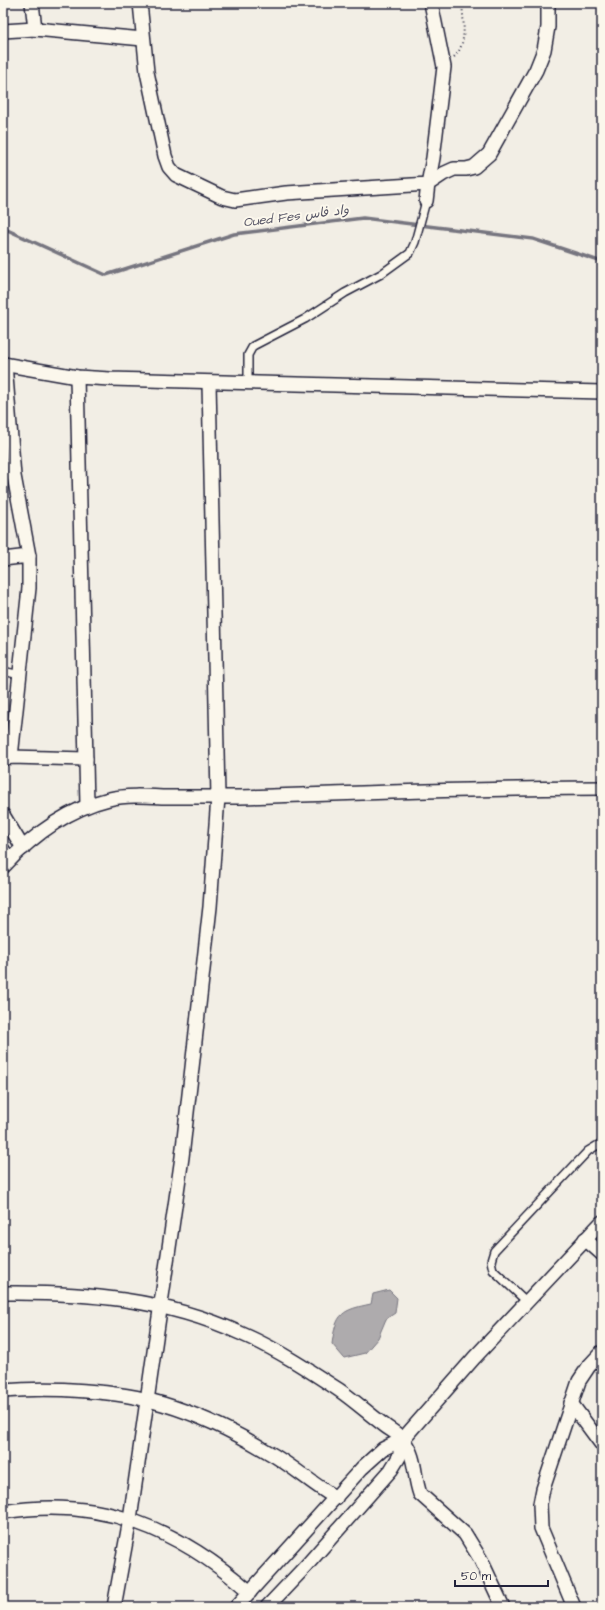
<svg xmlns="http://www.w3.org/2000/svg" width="605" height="1610" viewBox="0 0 605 1610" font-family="'Architects Daughter','Playpen Sans Arabic',sans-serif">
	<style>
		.water { fill: #aeabad; stroke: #76747f }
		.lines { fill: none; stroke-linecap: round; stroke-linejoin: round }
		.stream { stroke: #76747f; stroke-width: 3.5 }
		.service-casing { stroke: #22223b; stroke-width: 10 }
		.minor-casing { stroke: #22223b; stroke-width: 16 }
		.path { stroke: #22223b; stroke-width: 2; stroke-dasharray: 1 3; stroke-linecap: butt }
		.service { stroke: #fbf7ec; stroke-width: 7 }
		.minor { stroke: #fbf7ec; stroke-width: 13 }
		.labels { text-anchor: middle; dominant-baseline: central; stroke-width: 4; stroke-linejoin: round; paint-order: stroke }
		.water-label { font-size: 13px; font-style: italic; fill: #535263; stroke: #fbf7ec }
	</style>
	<rect width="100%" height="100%" fill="#f2eee5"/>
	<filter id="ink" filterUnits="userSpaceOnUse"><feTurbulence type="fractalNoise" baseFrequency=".025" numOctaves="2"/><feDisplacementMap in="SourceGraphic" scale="8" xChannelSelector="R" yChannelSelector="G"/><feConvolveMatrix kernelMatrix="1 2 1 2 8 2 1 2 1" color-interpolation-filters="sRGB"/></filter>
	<g filter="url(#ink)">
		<path class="water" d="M389,1290L397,1298L395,1313L386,1319L378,1338L365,1353L344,1358L332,1344C336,1313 342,1310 371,1304L373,1294Z"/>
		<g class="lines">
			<polyline class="stream" points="3,228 106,275 234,234 363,218 533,239 602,262"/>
			<g class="service-casing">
				<g id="service">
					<polyline points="248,383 248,355 253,346 305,319 345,293 381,274 410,253 415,242 426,201"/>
					<polyline points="3,671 20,675"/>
					<polyline points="3,845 12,857"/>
					<polyline points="526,1301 493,1270 491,1261 494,1251 588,1151 598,1145 602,1146"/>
				</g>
			</g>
			<g class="minor-casing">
				<g id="minor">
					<polyline points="32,3 35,29"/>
					<polyline points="140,3 147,72 165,156 169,167 176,175 222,197 235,200 286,193 428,184 433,158 444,67 431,3"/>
					<polyline points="3,31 35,29 143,39"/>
					<polyline points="426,201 428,184 443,174 454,169 466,169 474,167 489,154 536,70 544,50 548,27 548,3"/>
					<polyline points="3,364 77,377 110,379 602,392"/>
					<polyline points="5,364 14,476 29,556"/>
					<polyline points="77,377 87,805"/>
					<polyline points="3,559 29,556 29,588 11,757"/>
					<polyline points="3,759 11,757 86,759"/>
					<polyline points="3,815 23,848"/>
					<path d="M3,867C31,837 68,809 109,799C126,795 144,796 162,797C188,797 214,797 240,797C361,793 481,788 602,788"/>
					<polyline points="585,1239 602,1254"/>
					<path d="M3,1293C83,1292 166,1299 240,1333C275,1348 307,1369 339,1390C355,1401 369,1414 384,1425C390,1430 399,1434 403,1440C417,1458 413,1475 420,1494L465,1534L481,1560L503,1607"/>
					<path d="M3,1391C51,1387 116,1390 163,1404C200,1415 235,1432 268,1452C292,1465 312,1484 336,1498"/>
					<polyline points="571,1403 602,1445"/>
					<path d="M3,1512C101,1496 177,1528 250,1592"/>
					<polyline points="114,1607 130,1519 182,1157 210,907 218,797 209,383"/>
					<polyline points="236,1607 362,1468 383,1449 403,1439 474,1358 602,1222"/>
					<polyline points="267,1607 306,1566 391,1470 399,1457 403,1439"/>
					<polyline points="574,1607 541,1528 540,1504 543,1489 579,1381 589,1366 602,1352"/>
				</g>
			</g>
			<path class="path" d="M454,57C468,44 463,20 462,3"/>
			<use href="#service" class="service"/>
			<use href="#minor" class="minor"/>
		</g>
	</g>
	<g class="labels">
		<g class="water-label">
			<text transform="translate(296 216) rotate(-7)">Oued Fes واد فاس</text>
		</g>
	</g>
	<rect width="605" height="1610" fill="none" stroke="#fbf7ec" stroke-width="16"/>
	<rect x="8" y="8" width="589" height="1594" fill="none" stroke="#22223b" stroke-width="1.5" filter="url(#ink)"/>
	<path d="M455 1580v6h93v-6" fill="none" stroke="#22223b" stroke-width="2"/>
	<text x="461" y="1580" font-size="12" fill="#22223b" stroke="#fbf7ec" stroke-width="3" paint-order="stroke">50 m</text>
</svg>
